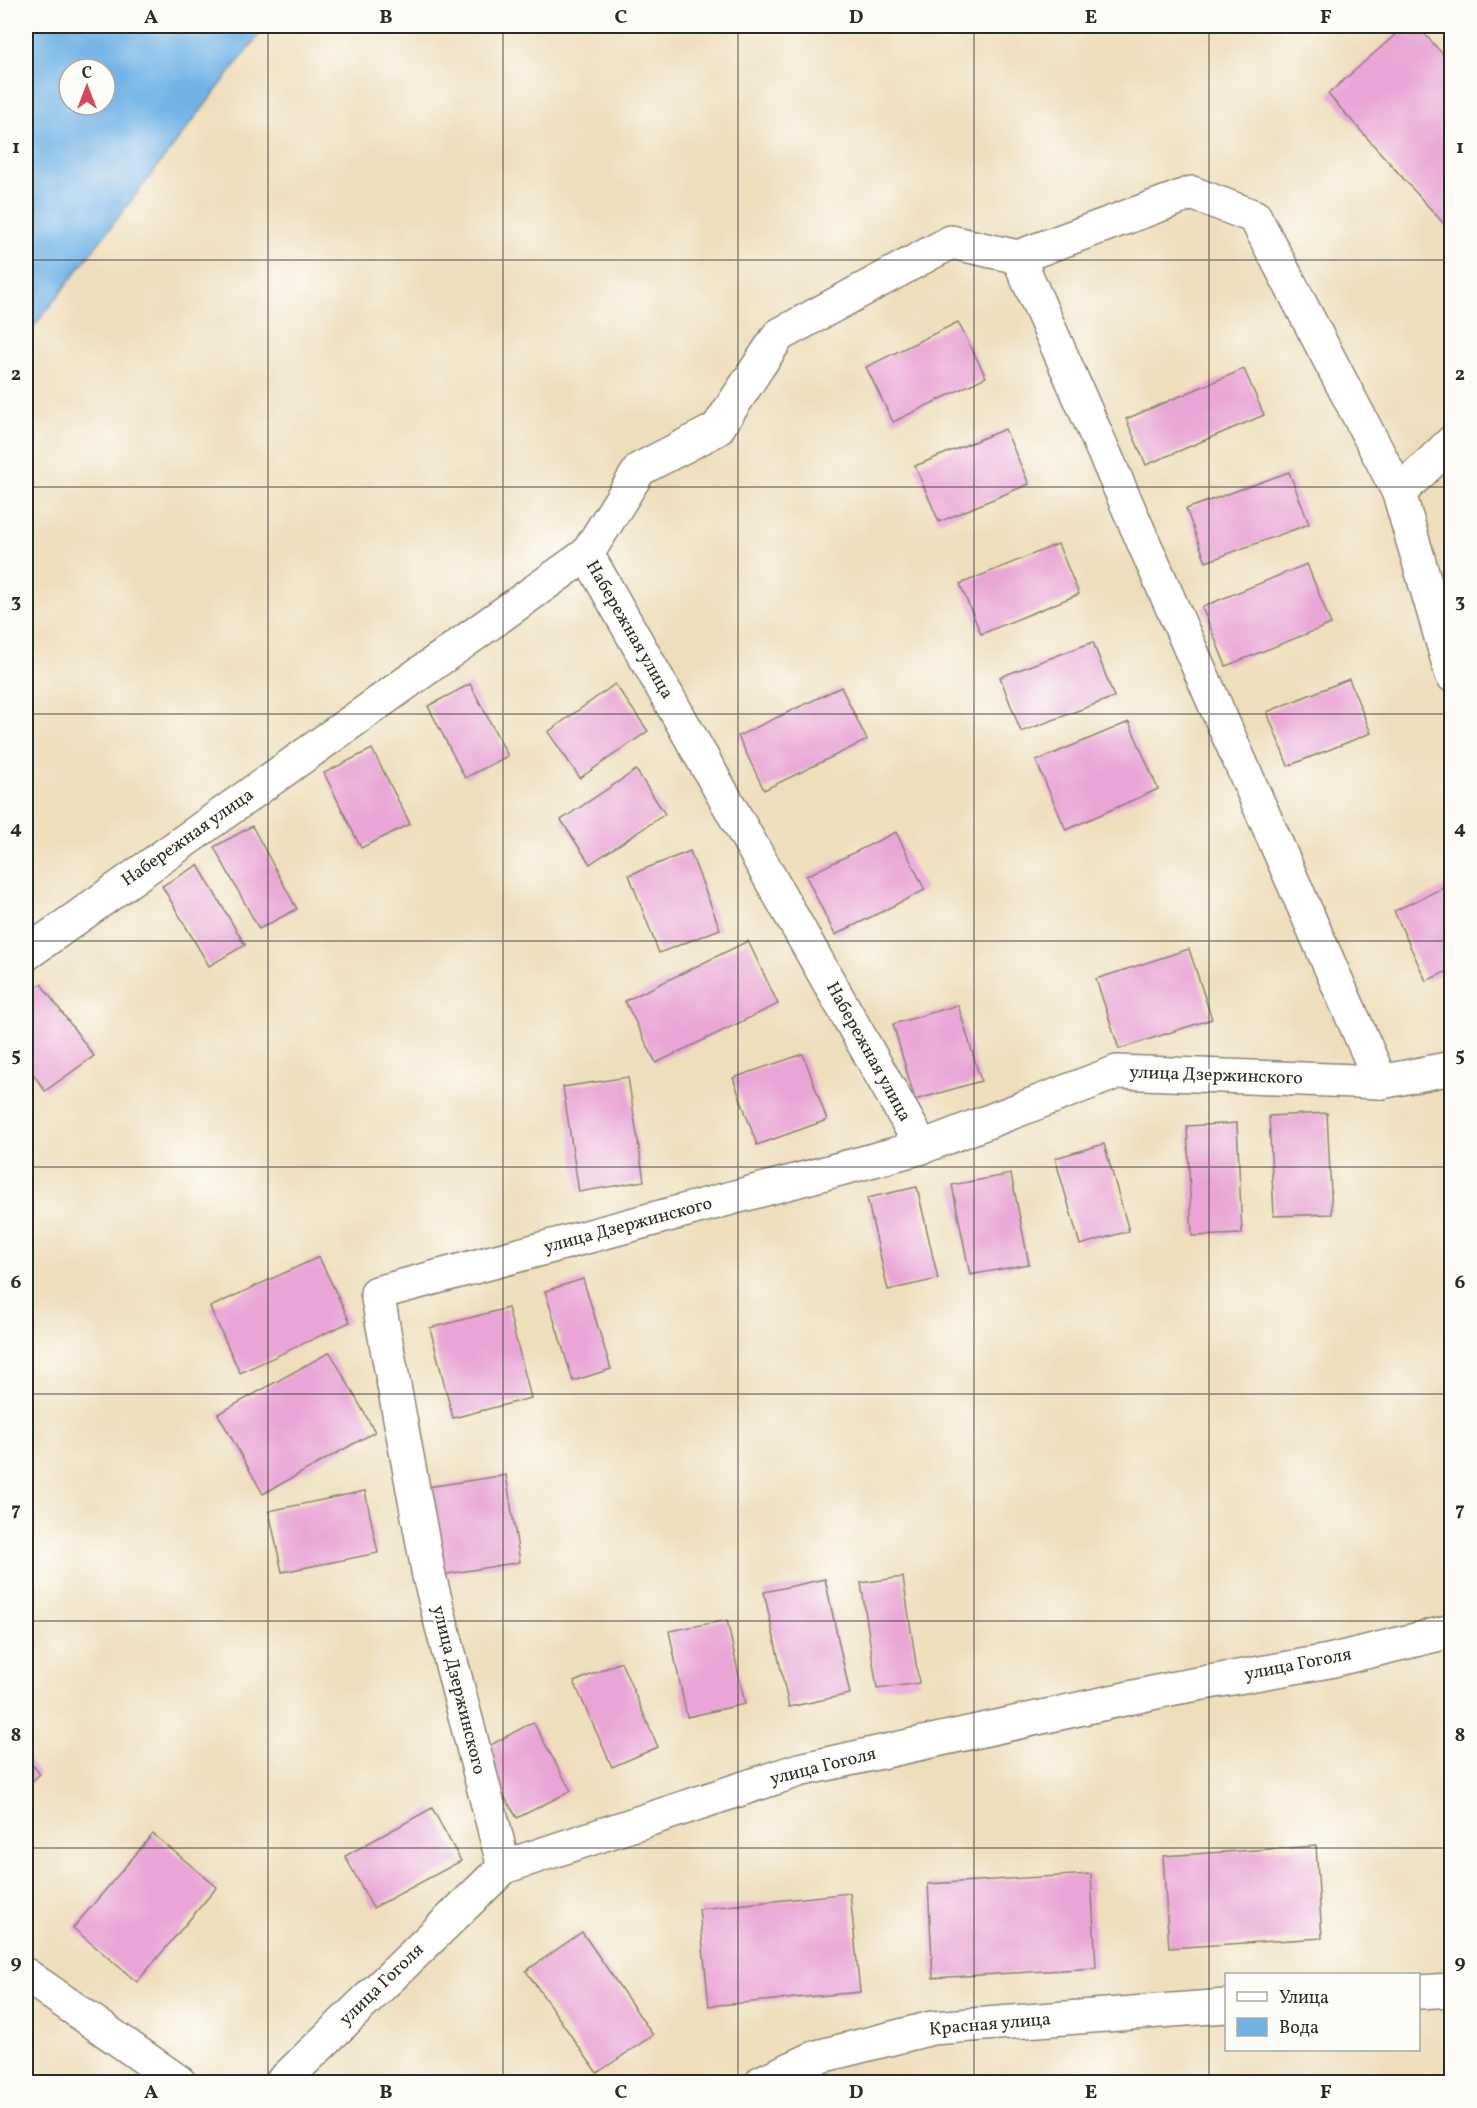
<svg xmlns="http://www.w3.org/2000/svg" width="1477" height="2108" viewBox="0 0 1477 2108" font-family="Vollkorn,serif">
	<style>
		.water { fill: #72b3e6; stroke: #4e6f88; stroke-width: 1.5; fill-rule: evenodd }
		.building { fill: #e8a5d5 }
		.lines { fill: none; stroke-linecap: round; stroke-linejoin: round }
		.minor-casing { stroke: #8d8474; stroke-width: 36 }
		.minor { stroke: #fff; stroke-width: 33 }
		.grid { fill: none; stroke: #2b2b2b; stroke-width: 1.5; stroke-opacity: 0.55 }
		.labels { text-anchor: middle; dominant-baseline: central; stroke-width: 5; stroke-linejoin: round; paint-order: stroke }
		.street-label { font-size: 18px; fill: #2b2b2b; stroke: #fdfcf7 }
		.neatline { fill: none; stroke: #2b2b2b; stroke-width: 2 }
		.grid-label { font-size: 20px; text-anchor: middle; font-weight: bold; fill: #2b2b2b }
	</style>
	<rect width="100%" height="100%" fill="#fdfcf7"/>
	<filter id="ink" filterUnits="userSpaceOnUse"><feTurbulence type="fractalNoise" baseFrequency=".0167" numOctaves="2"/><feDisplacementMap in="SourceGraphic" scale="12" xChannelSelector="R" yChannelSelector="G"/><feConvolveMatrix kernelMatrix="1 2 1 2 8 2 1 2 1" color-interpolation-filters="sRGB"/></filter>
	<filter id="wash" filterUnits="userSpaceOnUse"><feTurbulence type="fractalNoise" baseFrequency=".008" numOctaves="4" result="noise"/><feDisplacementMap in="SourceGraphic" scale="24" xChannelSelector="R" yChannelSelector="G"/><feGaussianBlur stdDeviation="1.35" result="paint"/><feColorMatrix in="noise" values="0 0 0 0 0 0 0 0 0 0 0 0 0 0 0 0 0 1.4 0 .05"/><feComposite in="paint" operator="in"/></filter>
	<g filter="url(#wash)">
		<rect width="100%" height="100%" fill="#efdebc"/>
		<path class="water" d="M26,26H266L26,337ZM69,69H105V105H69Z"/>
		<g id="blocks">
			<g class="building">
				<polygon points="1405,26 1417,26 1452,64 1452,233 1328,94"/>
				<polygon points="958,322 986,377 893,422 866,367"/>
				<polygon points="1244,369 1264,415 1146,465 1126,419"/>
				<polygon points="1005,429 1029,484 939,522 915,466"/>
				<polygon points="1289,472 1309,524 1206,562 1186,509"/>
				<polygon points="1058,544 1079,594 981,634 960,584"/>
				<polygon points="1307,564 1331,624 1226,666 1202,607"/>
				<polygon points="1093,642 1114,697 1021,732 1000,677"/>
				<polygon points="1349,679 1371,733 1288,766 1267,712"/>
				<polygon points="470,684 508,756 465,778 428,706"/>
				<polygon points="615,684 648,731 580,778 548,732"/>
				<polygon points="841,687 867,740 764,790 738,736"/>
				<polygon points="1129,722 1158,789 1066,830 1036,761"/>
				<polygon points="372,749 410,824 361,848 324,773"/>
				<polygon points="636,770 665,814 590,864 561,820"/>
				<polygon points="252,826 297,909 259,929 214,847"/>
				<polygon points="896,832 925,890 835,935 806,876"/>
				<polygon points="690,851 720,929 659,953 629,875"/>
				<polygon points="198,865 245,945 209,966 162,886"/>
				<polygon points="1447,886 1452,896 1452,969 1426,981 1394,911"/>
				<polygon points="748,941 778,1004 656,1063 625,1001"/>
				<polygon points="1189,949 1212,1019 1119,1049 1096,979"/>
				<polygon points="41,984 94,1056 45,1091 26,1064 26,995"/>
				<polygon points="958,1005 981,1081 915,1100 893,1024"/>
				<polygon points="803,1054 827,1120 757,1145 733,1078"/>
				<polygon points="628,1077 644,1181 579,1192 563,1087"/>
				<polygon points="1327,1113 1332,1214 1274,1216 1269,1116"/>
				<polygon points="1237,1123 1242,1234 1192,1236 1187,1126"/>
				<polygon points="1104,1144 1129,1231 1080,1245 1055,1158"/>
				<polygon points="1011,1174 1029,1264 970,1275 952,1185"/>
				<polygon points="917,1187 938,1279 888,1290 867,1198"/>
				<polygon points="319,1257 350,1322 240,1373 210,1307"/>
				<polygon points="583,1279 611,1369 573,1381 545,1291"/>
				<polygon points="508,1308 531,1398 453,1418 430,1328"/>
				<polygon points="330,1352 375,1432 263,1494 218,1414"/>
				<polygon points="506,1475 520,1562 442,1575 428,1487"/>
				<polygon points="365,1491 378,1553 282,1572 269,1511"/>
				<polygon points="903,1577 919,1683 877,1689 861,1583"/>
				<polygon points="825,1579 850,1694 789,1707 764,1592"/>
				<polygon points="727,1620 745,1704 687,1717 669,1631"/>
				<polygon points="621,1662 658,1747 612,1767 574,1682"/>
				<polygon points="533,1722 571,1791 517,1818 478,1752"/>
				<polygon points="26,1757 40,1774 26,1787"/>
				<polygon points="432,1808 461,1861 373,1908 345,1856"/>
				<polygon points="153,1834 217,1887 137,1982 73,1928"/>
				<polygon points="1316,1846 1322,1938 1169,1948 1163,1856"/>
				<polygon points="1091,1874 1096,1968 933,1978 928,1884"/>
				<polygon points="850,1893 860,1992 709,2006 699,1909"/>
				<polygon points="582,1932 653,2035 597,2073 526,1971"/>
			</g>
		</g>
	</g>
	<g filter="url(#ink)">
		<use href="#blocks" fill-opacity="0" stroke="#8d8474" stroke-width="1.5"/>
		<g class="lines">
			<g class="minor-casing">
				<g id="minor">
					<polyline points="1018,257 1381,1082"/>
					<polyline points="1399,493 1452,442"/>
					<polyline points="587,554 922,1147"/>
					<polyline points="26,954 587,554 640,469 717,429 779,335 951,242 1018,257 1192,193 1255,217 1399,493 1452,675"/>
					<polyline points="504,1867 429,1576 377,1293 922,1147 1117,1072 1381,1082 1452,1068"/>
					<polyline points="26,1975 179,2082"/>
					<polyline points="1418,1992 1452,1990"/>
					<polyline points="282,2082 504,1867 799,1770 1175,1688 1329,1661 1452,1631"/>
					<polyline points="762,2082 817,2057 932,2028 1226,2006"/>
				</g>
			</g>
			<use href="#minor" class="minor"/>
		</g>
	</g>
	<path class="grid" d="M268,26V2082M503,26V2082M738,26V2082M974,26V2082M1209,26V2082M26,260H1452M26,487H1452M26,714H1452M26,941H1452M26,1167H1452M26,1394H1452M26,1621H1452M26,1848H1452"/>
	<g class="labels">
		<g class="street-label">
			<text transform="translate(629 630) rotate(60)">Набережная улица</text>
			<text transform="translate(188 838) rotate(-35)">Набережная улица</text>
			<text transform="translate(868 1052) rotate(61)">Набережная улица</text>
			<text transform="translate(1216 1076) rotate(2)">улица Дзержинского</text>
			<text transform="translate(628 1226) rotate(-15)">улица Дзержинского</text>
			<text transform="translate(1298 1665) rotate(-11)">улица Гоголя</text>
			<text transform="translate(458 1690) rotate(76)">улица Дзержинского</text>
			<text transform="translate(823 1767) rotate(-14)">улица Гоголя</text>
			<text transform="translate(382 1985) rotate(-44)">улица Гоголя</text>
			<text transform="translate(990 2025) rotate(-5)">Красная улица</text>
		</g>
	</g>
	<rect width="1477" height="2108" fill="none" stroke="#fdfcf7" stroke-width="66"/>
	<rect x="1225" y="1973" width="195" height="78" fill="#fdfcf7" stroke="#a9a8a5" stroke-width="1.5"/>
	<rect x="1237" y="1992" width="30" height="9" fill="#ffffff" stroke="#a9a8a5" stroke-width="1.5"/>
	<text x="1279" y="2003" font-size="18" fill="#2b2b2b">Улица</text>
	<rect x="1237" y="2018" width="30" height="18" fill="#72b3e6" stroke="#a9a8a5" stroke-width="1.5"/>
	<text x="1279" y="2033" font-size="18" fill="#2b2b2b">Вода</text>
	<g transform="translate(87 87)"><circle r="28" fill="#fdfcf7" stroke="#a9a8a5" stroke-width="1.5"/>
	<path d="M0-4.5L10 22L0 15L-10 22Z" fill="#d1495b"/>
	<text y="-9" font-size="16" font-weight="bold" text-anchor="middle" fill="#2b2b2b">С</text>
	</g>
	<rect x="33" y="33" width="1411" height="2042" class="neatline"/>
	<g class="grid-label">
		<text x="151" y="23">A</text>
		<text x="386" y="23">B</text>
		<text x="621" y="23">C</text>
		<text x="856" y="23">D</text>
		<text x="1091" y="23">E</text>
		<text x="1326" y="23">F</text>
		<text x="16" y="153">1</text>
		<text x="1460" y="153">1</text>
		<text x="16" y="380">2</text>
		<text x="1460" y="380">2</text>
		<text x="16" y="607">3</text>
		<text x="1460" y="607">3</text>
		<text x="16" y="834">4</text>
		<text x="1460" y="834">4</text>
		<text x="16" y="1061">5</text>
		<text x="1460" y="1061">5</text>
		<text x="16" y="1288">6</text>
		<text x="1460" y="1288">6</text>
		<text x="16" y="1515">7</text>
		<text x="1460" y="1515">7</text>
		<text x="16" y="1741">8</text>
		<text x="1460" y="1741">8</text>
		<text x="16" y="1968">9</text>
		<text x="1460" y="1968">9</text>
		<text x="151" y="2098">A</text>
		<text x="386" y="2098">B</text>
		<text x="621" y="2098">C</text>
		<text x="856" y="2098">D</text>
		<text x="1091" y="2098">E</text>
		<text x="1326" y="2098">F</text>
	</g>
</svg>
